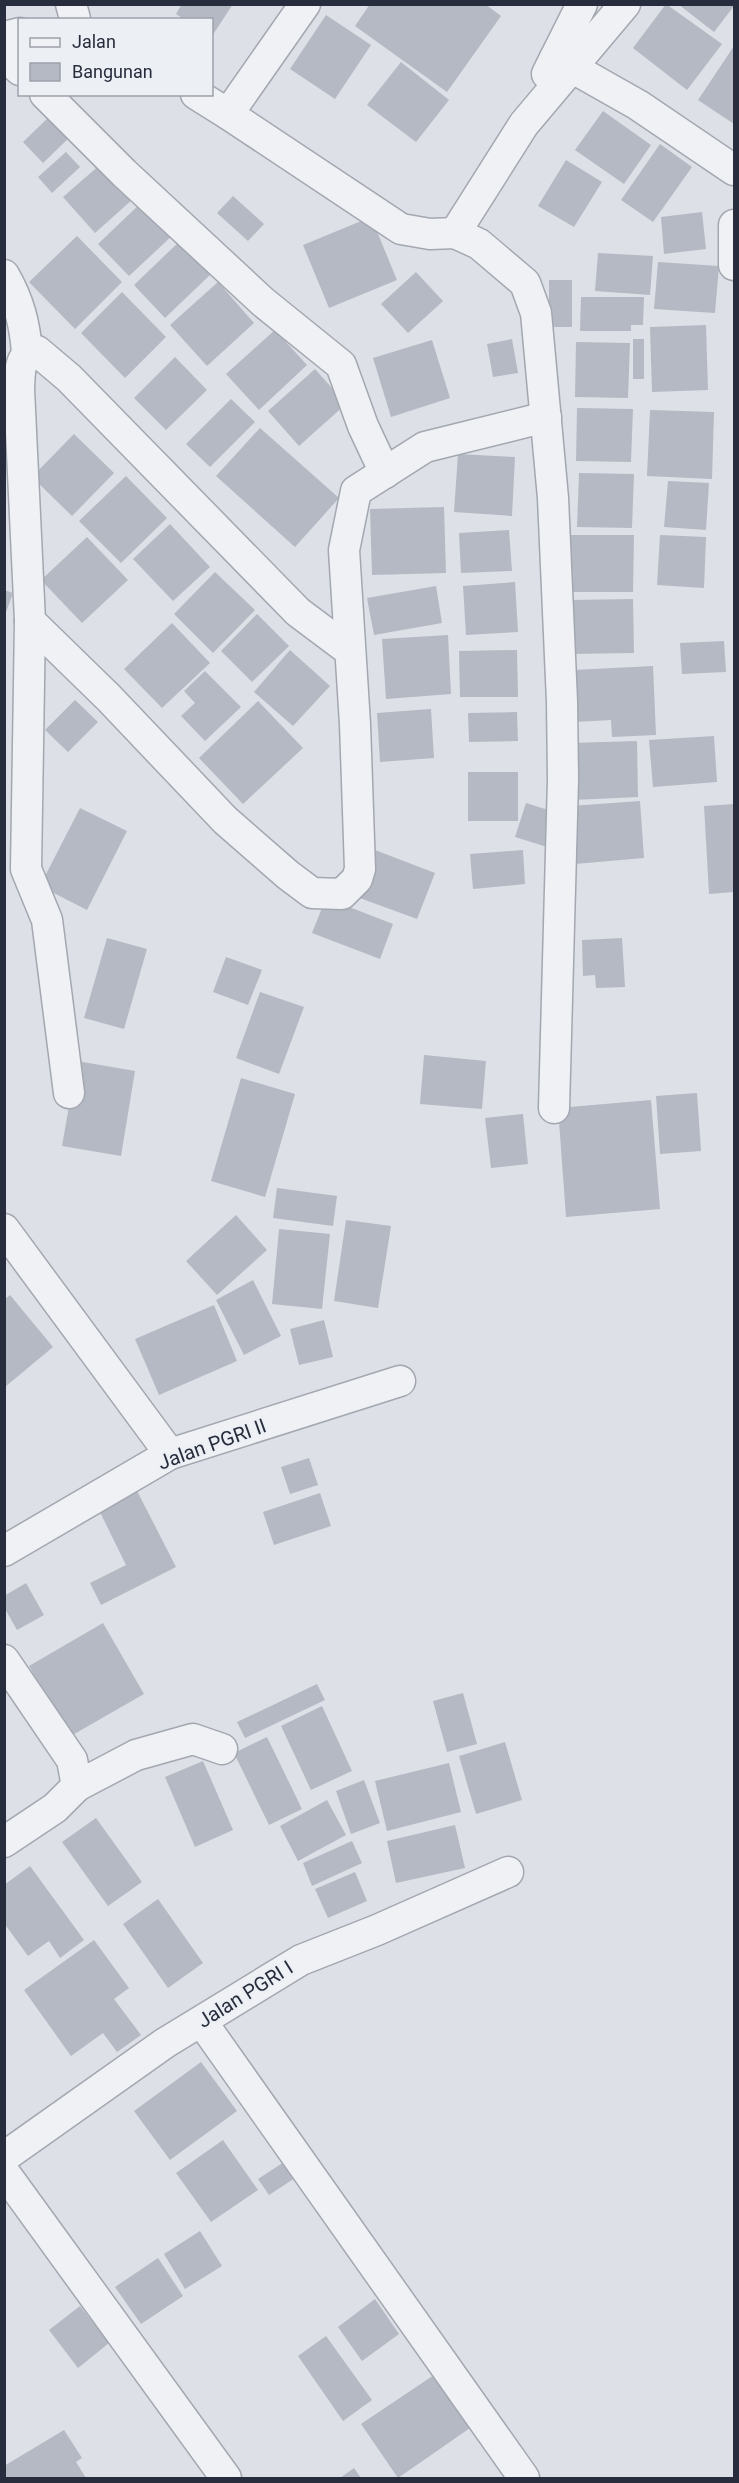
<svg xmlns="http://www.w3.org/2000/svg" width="739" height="2483" viewBox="0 0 739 2483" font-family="Roboto,sans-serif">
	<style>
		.building { fill: #b4b9c3 }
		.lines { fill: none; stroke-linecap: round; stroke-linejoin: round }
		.street-casing { stroke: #a3a7b0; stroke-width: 33 }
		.street { stroke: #eff1f5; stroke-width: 30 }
		.labels { text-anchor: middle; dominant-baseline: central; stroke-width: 4.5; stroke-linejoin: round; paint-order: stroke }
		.street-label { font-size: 20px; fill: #272d3c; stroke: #eceff4 }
	</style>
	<rect width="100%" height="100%" fill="#dde0e6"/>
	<g class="building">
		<polygon points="182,4 233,4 212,36 212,20 185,20 176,14"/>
		<polygon points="370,4 485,4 501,16 447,92 355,26"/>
		<polygon points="666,4 722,44 687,90 633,48"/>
		<polygon points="678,4 734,4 734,6 714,32"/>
		<polygon points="326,15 371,45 335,99 290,69"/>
		<polygon points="734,46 734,124 698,100"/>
		<polygon points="401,62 449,100 416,142 367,105"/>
		<polygon points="603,111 651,145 624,184 575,150"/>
		<polygon points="52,114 72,135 43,163 23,142"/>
		<polygon points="660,144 692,167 653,222 621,200"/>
		<polygon points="66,152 80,167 52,193 38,177"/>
		<polygon points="566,160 602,182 574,227 538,206"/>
		<polygon points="102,163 133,199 95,233 63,197"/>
		<polygon points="233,196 264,224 248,241 217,213"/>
		<polygon points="143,201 174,234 129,276 98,244"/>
		<polygon points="702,212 706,249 664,254 661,217"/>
		<polygon points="371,217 397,280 329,308 303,245"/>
		<polygon points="77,236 122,282 75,329 29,282"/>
		<polygon points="182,239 213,272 165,318 134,285"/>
		<polygon points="598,253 653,256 650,295 595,291"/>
		<polygon points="658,262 719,266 715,313 654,309"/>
		<polygon points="416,272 443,301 408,333 381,304"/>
		<rect x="549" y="280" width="23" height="47"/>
		<polygon points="218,282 254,323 207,366 170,325"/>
		<polygon points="122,292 166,337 125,378 81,333"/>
		<polygon points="581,297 644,297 643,325 631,325 631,331 580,331"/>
		<polygon points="706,325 708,390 652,392 650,327"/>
		<polygon points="275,330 307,365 259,410 226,374"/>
		<polygon points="512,339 518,373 493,377 487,344"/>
		<rect x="633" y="339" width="11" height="40"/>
		<polygon points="432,340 450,398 391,417 373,358"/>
		<polygon points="576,342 630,343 628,398 575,397"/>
		<polygon points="175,357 207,390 166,430 134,398"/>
		<polygon points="315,369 346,404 299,446 268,411"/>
		<polygon points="231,399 255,422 210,467 186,444"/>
		<polygon points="577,408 633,409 631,462 576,461"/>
		<polygon points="650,410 714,412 712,479 647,476"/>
		<polygon points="260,428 339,498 295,547 216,476"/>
		<polygon points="74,434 114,473 72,516 32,477"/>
		<polygon points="458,454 515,457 512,516 454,512"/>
		<polygon points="579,473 634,474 632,528 577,527"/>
		<polygon points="126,476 167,518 121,563 79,521"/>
		<polygon points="668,481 709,483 706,530 664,527"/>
		<polygon points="444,507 446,573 372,575 370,509"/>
		<polygon points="170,524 210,567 173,601 133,559"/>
		<polygon points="509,530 512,571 461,573 459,533"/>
		<polygon points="571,535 634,535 633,592 571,592"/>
		<polygon points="660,535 706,537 704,588 657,585"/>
		<polygon points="87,537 128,580 82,623 41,580"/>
		<polygon points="215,572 255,610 213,653 174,614"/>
		<polygon points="515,582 518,632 466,635 463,586"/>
		<polygon points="436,586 442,623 374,635 367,598"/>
		<polygon points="4,590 13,593 5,615 4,615"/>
		<polygon points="633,599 634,653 571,654 570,600"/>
		<polygon points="257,614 289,646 252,682 221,651"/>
		<polygon points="172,623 210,663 162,708 124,669"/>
		<polygon points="448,635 451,694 386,699 382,639"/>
		<polygon points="724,641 726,672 682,674 680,643"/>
		<polygon points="290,650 330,686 293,726 254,692"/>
		<polygon points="517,650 518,697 460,697 459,651"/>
		<polygon points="653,666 656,735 612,737 611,720 575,722 573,670"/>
		<polygon points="205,671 241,707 205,741 181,716 195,703 184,691"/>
		<polygon points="75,700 98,722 68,752 45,730"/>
		<polygon points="258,701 303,748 243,804 199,758"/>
		<polygon points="431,709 434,758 380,762 377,713"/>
		<polygon points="517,712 518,741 469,742 468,713"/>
		<polygon points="714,736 717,782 653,787 649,740"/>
		<polygon points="637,741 638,797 573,800 571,743"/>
		<rect x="468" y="772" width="50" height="49"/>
		<polygon points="640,801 644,858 575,864 571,806"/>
		<polygon points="526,803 558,813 547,847 515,837"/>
		<polygon points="734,804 734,892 709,894 704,806"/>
		<polygon points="80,808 127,831 87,910 40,886"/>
		<polygon points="375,850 435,873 417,919 357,897"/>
		<polygon points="523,850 525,884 473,889 470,854"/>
		<polygon points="326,898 393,924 380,959 312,933"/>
		<polygon points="107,938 147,949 124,1029 84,1018"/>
		<polygon points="622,938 625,987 596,988 595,975 583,976 582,940"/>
		<polygon points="226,957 262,970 248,1005 213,992"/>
		<polygon points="260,992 304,1007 279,1074 236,1058"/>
		<polygon points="424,1055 486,1061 482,1109 420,1104"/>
		<polygon points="77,1061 135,1071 121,1156 62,1146"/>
		<polygon points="241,1078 295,1094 265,1197 211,1181"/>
		<polygon points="697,1093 701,1151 660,1154 656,1096"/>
		<polygon points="651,1100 660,1209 566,1217 558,1108"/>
		<polygon points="523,1114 528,1164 491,1168 485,1118"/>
		<polygon points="277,1188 337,1196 333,1226 273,1218"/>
		<polygon points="236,1215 267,1250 217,1295 186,1261"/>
		<polygon points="346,1220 391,1226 378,1308 334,1301"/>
		<polygon points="279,1229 330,1234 322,1309 272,1304"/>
		<polygon points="253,1280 281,1336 244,1355 216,1300"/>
		<polygon points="10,1295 53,1347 5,1387 5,1299"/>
		<polygon points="214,1305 237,1361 159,1395 135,1339"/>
		<polygon points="324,1320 333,1357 299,1365 290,1329"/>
		<polygon points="309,1458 318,1485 290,1494 281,1467"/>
		<polygon points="134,1485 176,1567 101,1605 90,1583 126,1565 96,1504"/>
		<polygon points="320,1493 331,1526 274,1545 263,1512"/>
		<polygon points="26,1583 44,1615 17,1630 4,1607 4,1596"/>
		<polygon points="103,1623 144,1694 69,1737 29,1666"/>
		<polygon points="317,1684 325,1700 245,1738 237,1722"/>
		<polygon points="463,1693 477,1744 447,1752 433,1701"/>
		<polygon points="322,1706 352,1771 311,1790 281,1726"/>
		<polygon points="267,1737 302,1809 269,1825 234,1753"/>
		<polygon points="505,1742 522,1800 476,1814 459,1756"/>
		<polygon points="203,1761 233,1830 195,1847 165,1777"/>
		<polygon points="449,1763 461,1812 387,1831 375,1781"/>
		<polygon points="364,1780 380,1823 351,1834 336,1791"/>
		<polygon points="327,1800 346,1835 298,1861 280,1826"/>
		<polygon points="96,1818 142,1882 108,1906 62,1842"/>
		<polygon points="455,1825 465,1868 396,1883 387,1841"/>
		<polygon points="352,1841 362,1863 312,1886 303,1863"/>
		<polygon points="30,1866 84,1940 60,1958 49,1941 28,1956 4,1923 4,1885"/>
		<polygon points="355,1872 367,1901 328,1918 315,1889"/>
		<polygon points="158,1899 203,1963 168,1988 123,1924"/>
		<polygon points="94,1940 129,1988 114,1999 141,2035 117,2052 103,2033 71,2056 24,1990"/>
		<polygon points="201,2062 237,2111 170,2160 134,2111"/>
		<polygon points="223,2140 258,2190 211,2222 176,2173"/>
		<polygon points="284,2162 295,2178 269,2195 258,2179"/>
		<polygon points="200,2231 222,2266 185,2289 164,2254"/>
		<polygon points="158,2258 183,2296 141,2324 115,2287"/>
		<polygon points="375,2299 399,2334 362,2361 338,2327"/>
		<polygon points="80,2306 109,2343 78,2368 49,2330"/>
		<polygon points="326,2336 372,2400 343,2421 298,2356"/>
		<polygon points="434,2375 470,2428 398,2478 361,2424"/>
		<polygon points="64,2430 82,2458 76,2462 86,2478 4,2478 4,2466"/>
		<polygon points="354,2468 361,2478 340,2478"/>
	</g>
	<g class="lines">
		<g class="street-casing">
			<g id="street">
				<polyline points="71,4 75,19"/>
				<polyline points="305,4 228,114 401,229 430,234 455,233 479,244 525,283 536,313 553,498 562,702 563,779 554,1108"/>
				<polyline points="4,37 20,33"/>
				<polyline points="4,55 20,70"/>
				<polyline points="555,58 638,105 734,170"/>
				<polyline points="547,74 582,4"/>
				<polyline points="45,94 124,173 263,302 341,365 363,426 385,473"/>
				<polyline points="196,94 228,114"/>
				<polyline points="734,225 734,265"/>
				<polyline points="455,233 524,124 625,4"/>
				<path d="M4,275C19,301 25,324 27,353"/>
				<polyline points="30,621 26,869 47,920 69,1093"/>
				<path d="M350,651L298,612L69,378L37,351C18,355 20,373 19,389L30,621L109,698L225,820L288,875L312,893L342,894L357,879L360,869L355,724L344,550L356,491L425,447L546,417"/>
				<polyline points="4,1229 170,1454"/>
				<polyline points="4,1551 170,1454 400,1381"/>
				<polyline points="4,1660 72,1760 77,1786 55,1808 4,1842"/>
				<polyline points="77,1786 136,1755 193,1739 222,1749"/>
				<polyline points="202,2022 524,2478"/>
				<polyline points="4,2157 165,2043 301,1960 377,1930 508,1872"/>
				<polyline points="4,2172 226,2478"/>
			</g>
		</g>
		<use href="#street" class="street"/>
	</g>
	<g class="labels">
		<g class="street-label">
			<text transform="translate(212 1444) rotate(-20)">Jalan PGRI II</text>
			<text transform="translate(245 1994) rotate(-32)">Jalan PGRI I</text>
		</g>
	</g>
	<rect width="739" height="2483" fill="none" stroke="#272d3c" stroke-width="12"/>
	<rect x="18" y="18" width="195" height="78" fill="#eceff4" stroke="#9da1aa" stroke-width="1.5"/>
	<rect x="30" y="38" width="30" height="9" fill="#eff1f5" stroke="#9da1aa" stroke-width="1.5"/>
	<text x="72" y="48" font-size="18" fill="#272d3c">Jalan</text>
	<rect x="30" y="63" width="30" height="18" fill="#b4b9c3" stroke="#9da1aa" stroke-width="1.5"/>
	<text x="72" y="78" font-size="18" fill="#272d3c">Bangunan</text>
</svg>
